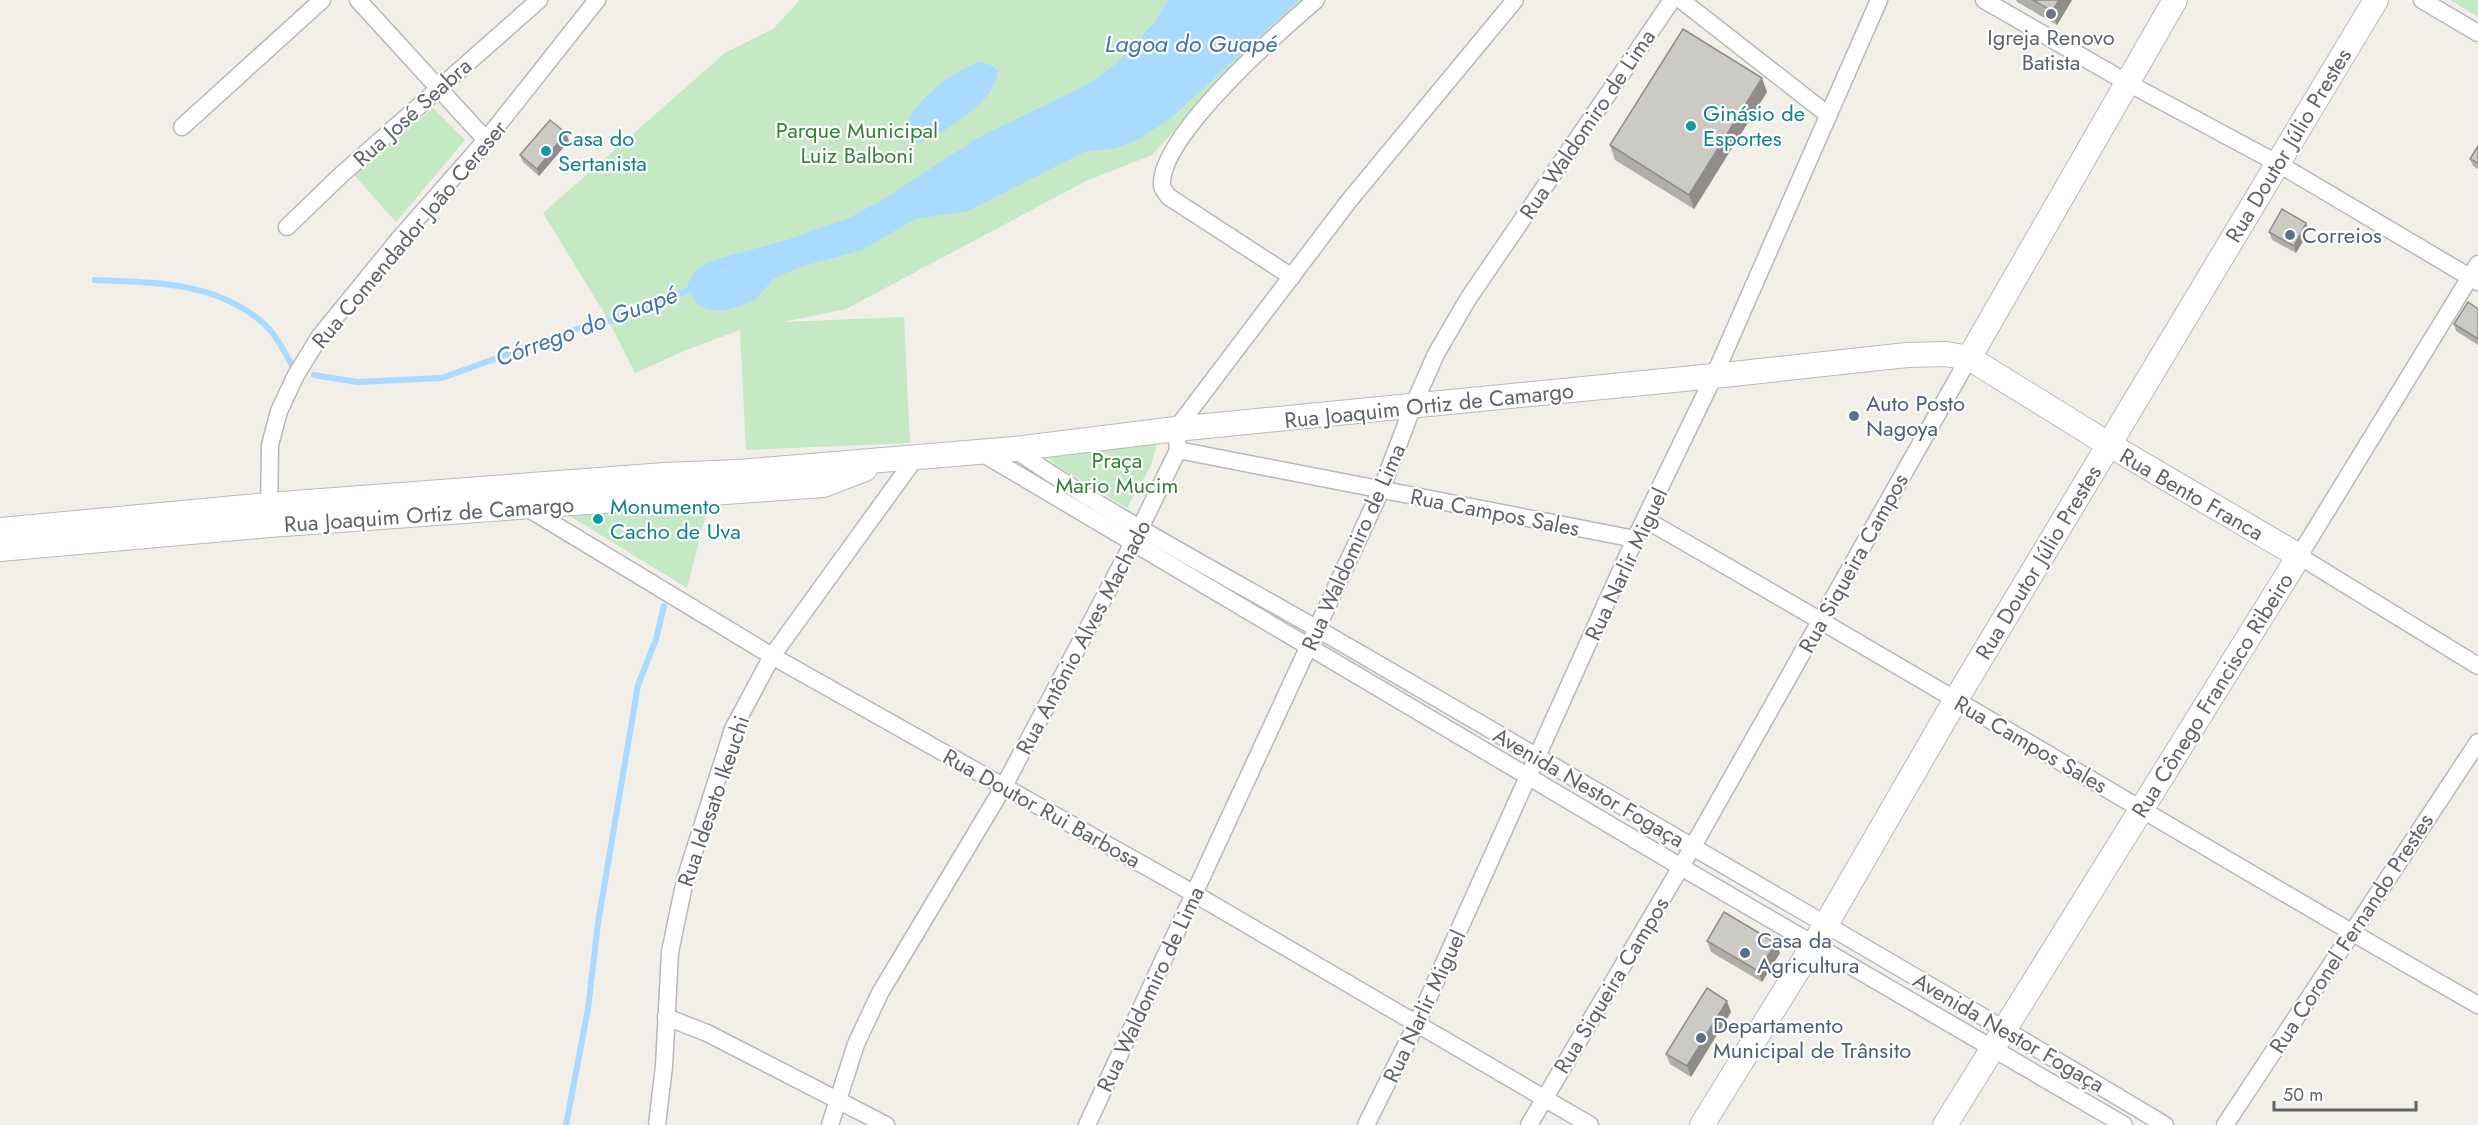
<svg xmlns="http://www.w3.org/2000/svg" width="2478" height="1125" viewBox="0 0 2478 1125" font-family="Jost,sans-serif">
	<style>
		.green { fill: #c5e8c5 }
		.water { fill: #aadaff }
		.lines { fill: none; stroke-linecap: round; stroke-linejoin: round }
		.stream { stroke: #aadaff; stroke-width: 6 }
		.minor-casing { stroke: #b5b8bc; stroke-width: 19 }
		.secondary-casing { stroke: #b6babf; stroke-width: 26 }
		.minor { stroke: #fff; stroke-width: 16 }
		.secondary { stroke: #fff; stroke-width: 24 }
		.wall { fill: #afaea9 }
		.shaded-wall { fill: #8f8d8a }
		.building { fill: #cccac5; stroke: #8f8d8a; stroke-width: 1.5 }
		.worship-dot { fill: #6b7280; stroke: #fff; stroke-width: 2 }
		.culture-dot { fill: #0f9aa8; stroke: #fff; stroke-width: 2 }
		.service-dot { fill: #5c6f8a; stroke: #fff; stroke-width: 2 }
		.labels { text-anchor: middle; dominant-baseline: central; stroke-width: 4.5; stroke-linejoin: round; paint-order: stroke }
		.worship-label { font-size: 22px; fill: #5b616d; stroke: #fff }
		.street-label { font-size: 22px; fill: #5f6368; stroke: #fff }
		.culture-label { font-size: 22px; fill: #0d838f; stroke: #fff; text-anchor: start }
		.park-label { font-size: 22px; fill: #348238; stroke: #fff }
		.service-label { font-size: 22px; fill: #4e5e75; stroke: #fff; text-anchor: start }
		.water-label { font-size: 24px; font-style: italic; fill: #4174aa; stroke: #fff }
	</style>
	<rect width="100%" height="100%" fill="#f1efe8"/>
	<g class="green">
		<polygon points="800,0 1306,0 1224,76 1152,155 1086,181 846,309 783,322 904,317 910,443 746,450 740,330 686,350 635,373 609,321 543,213 725,53 773,29"/>
		<polygon points="2450,0 2478,0 2478,17"/>
		<polygon points="433,108 465,140 396,222 354,175"/>
		<polygon points="1157,443 1151,465 1127,508 1057,466 1047,456"/>
		<polygon points="710,498 687,588 560,510"/>
	</g>
	<g class="water">
		<polygon points="1168,0 1299,0 1172,117 1138,140 1115,148 1084,152 968,211 915,219 862,250 803,266 774,278 756,299 738,307 722,311 707,309 699,305 688,291 688,283 698,268 714,260 787,240 849,218 884,199 979,137 1087,85 1117,63 1154,23"/>
		<path d="M981,62L993,66L998,72C995,102 945,132 919,143L908,139C908,138 906,130 906,130C907,104 959,67 981,62Z"/>
	</g>
	<g class="lines">
		<g class="stream">
			<path d="M95,280C154,283 215,281 263,323C275,333 284,351 292,365"/>
			<polyline points="314,375 357,382 442,378 577,329 623,317 693,288"/>
			<polyline points="566,1125 588,1009 598,923 638,685 656,639 664,606"/>
		</g>
		<g class="minor-casing">
			<g id="minor">
				<polyline points="358,0 486,140"/>
				<polyline points="1681,0 1827,114"/>
				<polyline points="1984,0 2126,82 2277,163 2478,282"/>
				<polyline points="2422,0 2478,33"/>
				<polyline points="182,127 322,0"/>
				<polyline points="287,227 341,175 539,0"/>
				<polyline points="2478,264 2299,556 2478,666"/>
				<path d="M1292,277L1169,197C1166,193 1163,190 1162,186C1158,137 1280,31 1316,0"/>
				<path d="M1014,449C1126,526 1249,588 1366,657C1633,813 1901,966 2165,1125"/>
				<polyline points="1178,450 1635,539"/>
				<polyline points="980,452 1681,867 2124,1125"/>
				<polyline points="524,506 772,656 1193,893 1590,1125"/>
				<polyline points="269,515 270,445 279,411 296,375 320,336 399,239 486,140 597,0"/>
				<path d="M1646,520C1925,679 2199,846 2478,1005"/>
				<polyline points="666,1017 707,1033 886,1125"/>
				<polyline points="657,1125 664,1066 670,952 685,880 733,729 772,656 916,457"/>
				<polyline points="830,1125 856,1044 880,993 1004,786 1133,543 1178,450 1176,429 1348,202 1515,0"/>
				<polyline points="1087,1125 1381,490 1413,406 1436,354 1468,299 1672,0"/>
				<polyline points="1366,1125 1417,1023 1635,539 1714,376 1879,0"/>
				<polyline points="1529,1125 1692,848 1969,358"/>
				<polyline points="2225,1125 2478,742"/>
			</g>
		</g>
		<g class="secondary-casing">
			<g id="secondary">
				<polyline points="1969,358 2175,0"/>
				<polyline points="0,530 268,505 665,475 738,472 1014,449 1176,429 1714,376 1907,355 1946,354 1969,358 2108,444 2299,556 1945,1125"/>
				<polyline points="0,549 269,525 823,485 865,469"/>
				<polyline points="1702,1125 1825,926 1955,701 2376,0"/>
			</g>
		</g>
		<use href="#minor" class="minor"/>
		<use href="#secondary" class="secondary"/>
	</g>
	<g class="wall">
		<polygon points="2016,0 2072,0 2057,25 2017,2"/>
		<polygon points="1767,92 1694,209 1615,160 1610,145"/>
		<polygon points="566,133 569,141 539,176 523,162 520,155"/>
		<polygon points="2478,146 2478,169 2473,166 2470,159"/>
		<polygon points="2306,223 2309,231 2296,253 2272,240 2269,232"/>
		<polygon points="2478,309 2478,345 2456,331 2454,324"/>
		<polygon points="1707,941 1776,943 1780,953 1762,982 1711,952"/>
		<polygon points="1731,1012 1691,1077 1670,1064 1666,1054"/>
	</g>
	<g class="shaded-wall">
		<polygon points="2059,0 2072,0 2057,25 2052,11"/>
		<polygon points="1762,78 1767,92 1694,209 1689,195"/>
		<polygon points="566,133 569,141 539,176 537,169"/>
		<polygon points="2306,223 2309,231 2296,253 2294,246"/>
		<polygon points="1776,943 1780,953 1762,982 1758,971"/>
		<polygon points="1727,1001 1731,1012 1691,1077 1687,1066"/>
	</g>
	<g class="building">
		<polygon points="2033,0 2059,0 2052,11"/>
		<polygon points="1683,29 1762,78 1689,195 1610,145"/>
		<polygon points="550,120 566,133 537,169 520,155"/>
		<polygon points="2478,146 2478,163 2470,159"/>
		<polygon points="2282,209 2306,223 2294,246 2269,232"/>
		<polygon points="2468,302 2478,309 2478,339 2454,324"/>
		<polygon points="1724,912 1776,943 1758,971 1707,941"/>
		<polygon points="1707,988 1727,1001 1687,1066 1666,1054"/>
	</g>
	<circle class="worship-dot" cx="2051" cy="14" r="6"/>
	<g class="culture-dot">
		<circle cx="1691" cy="126" r="6"/>
		<circle cx="546" cy="151" r="6"/>
		<circle cx="598" cy="519" r="6"/>
	</g>
	<g class="service-dot">
		<circle cx="2290" cy="235" r="6"/>
		<circle cx="1854" cy="416" r="6"/>
		<circle cx="1745" cy="953" r="6"/>
		<circle cx="1701" cy="1038" r="6"/>
	</g>
	<g class="labels">
		<g class="worship-label">
			<text x="2051" y="37">Igreja Renovo<tspan x="2051" dy="25">Batista</tspan></text>
		</g>
		<g class="street-label">
			<text transform="translate(412 112) rotate(-42)">Rua José Seabra</text>
			<text transform="translate(1587 124) rotate(-56)">Rua Waldomiro de Lima</text>
			<text transform="translate(2288 145) rotate(-59)">Rua Doutor Júlio Prestes</text>
			<text transform="translate(409 234) rotate(-50)">Rua Comendador João Cereser</text>
			<text transform="translate(1429 405) rotate(-6)">Rua Joaquim Ortiz de Camargo</text>
			<text transform="translate(2192 494) rotate(30)">Rua Bento Franca</text>
			<text transform="translate(1495 512) rotate(11)">Rua Campos Sales</text>
			<text transform="translate(429 514) rotate(-4)">Rua Joaquim Ortiz de Camargo</text>
			<text transform="translate(1353 547) rotate(-66)">Rua Waldomiro de Lima</text>
			<text transform="translate(2038 562) rotate(-59)">Rua Doutor Júlio Prestes</text>
			<text transform="translate(1853 563) rotate(-61)">Rua Siqueira Campos</text>
			<text transform="translate(1626 564) rotate(-65)">Rua Narlir Miguel</text>
			<text transform="translate(1083 637) rotate(-62)">Rua Antônio Alves Machado</text>
			<text transform="translate(2212 695) rotate(-58)">Rua Cônego Francisco Ribeiro</text>
			<text transform="translate(2031 744) rotate(30)">Rua Campos Sales</text>
			<text transform="translate(1589 787) rotate(30)">Avenida Nestor Fogaça</text>
			<text transform="translate(713 801) rotate(-71)">Rua Idesato Ikeuchi</text>
			<text transform="translate(1042 808) rotate(29)">Rua Doutor Rui Barbosa</text>
			<text transform="translate(2351 933) rotate(-57)">Rua Coronel Fernando Prestes</text>
			<text transform="translate(1611 985) rotate(-59)">Rua Siqueira Campos</text>
			<text transform="translate(1150 989) rotate(-65)">Rua Waldomiro de Lima</text>
			<text transform="translate(1424 1006) rotate(-65)">Rua Narlir Miguel</text>
			<text transform="translate(2009 1032) rotate(30)">Avenida Nestor Fogaça</text>
		</g>
		<g class="culture-label">
			<text x="1703" y="113">Ginásio de<tspan x="1703" dy="25">Esportes</tspan></text>
			<text x="558" y="138">Casa do<tspan x="558" dy="25">Sertanista</tspan></text>
			<text x="610" y="506">Monumento<tspan x="610" dy="25">Cacho de Uva</tspan></text>
		</g>
		<g class="park-label">
			<text x="857" y="130">Parque Municipal<tspan x="857" dy="25">Luiz Balboni</tspan></text>
			<text x="1117" y="460">Praça<tspan x="1117" dy="25">Mario Mucim</tspan></text>
		</g>
		<g class="service-label">
			<text x="2302" y="235">Correios</text>
			<text x="1866" y="403">Auto Posto<tspan x="1866" dy="25">Nagoya</tspan></text>
			<text x="1757" y="940">Casa da<tspan x="1757" dy="25">Agricultura</tspan></text>
			<text x="1713" y="1025">Departamento<tspan x="1713" dy="25">Municipal de Trânsito</tspan></text>
		</g>
		<g class="water-label">
			<text x="1191" y="43">Lagoa do Guapé</text>
			<text transform="translate(586 326) rotate(-20)">Córrego do Guapé</text>
		</g>
	</g>
	<path d="M2274 1101v9h142v-9" fill="none" stroke="#5f6368" stroke-width="3"/>
	<text x="2283" y="1101" font-size="18" fill="#5f6368" stroke="#ffffff" stroke-width="4.5" paint-order="stroke">50 m</text>
</svg>
